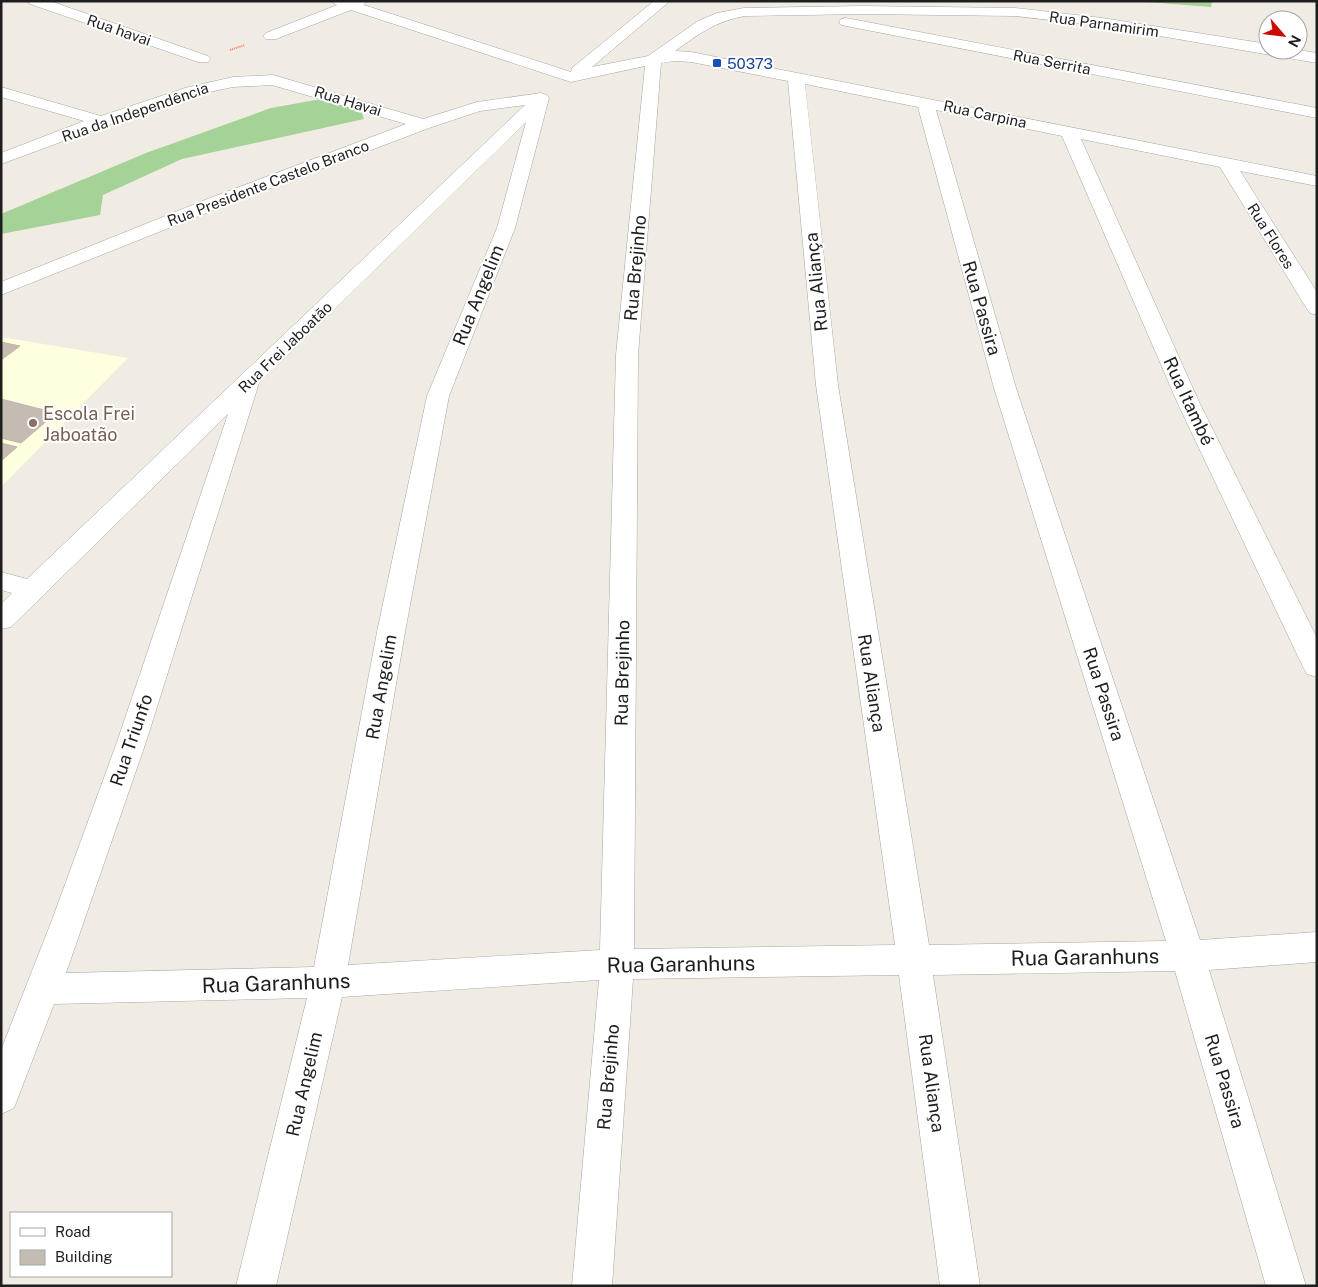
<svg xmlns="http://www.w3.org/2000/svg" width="1318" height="1287" viewBox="0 0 1318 1287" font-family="'Public Sans',sans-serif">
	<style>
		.education { fill: #feffde }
		.forest { fill: #a5d296 }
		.building { fill: #c4bcb3; stroke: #c3b3a5 }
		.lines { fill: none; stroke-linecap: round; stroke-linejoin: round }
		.minor-casing { stroke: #a5a5a5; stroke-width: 1 }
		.path { stroke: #ff7b66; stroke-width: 2; stroke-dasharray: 1 1; stroke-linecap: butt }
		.minor { fill: #fff; fill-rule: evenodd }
		.transit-dot { fill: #1a4fb4; stroke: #fff; stroke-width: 2 }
		.education-dot { fill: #8d6e63; stroke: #fff; stroke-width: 2 }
		.labels { text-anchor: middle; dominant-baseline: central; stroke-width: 4; stroke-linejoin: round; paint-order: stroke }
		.far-street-label { font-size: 15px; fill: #1e1e1e; stroke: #fff }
		.far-transit-label { font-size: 15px; fill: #164399; stroke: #fff; text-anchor: start }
		.street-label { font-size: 18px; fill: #1e1e1e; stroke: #fff }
		.education-label { font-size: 18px; fill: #785e54; stroke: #fff; text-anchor: start }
		.near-street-label { font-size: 21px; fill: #1e1e1e; stroke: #fff }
	</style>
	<rect width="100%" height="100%" fill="#f0ece4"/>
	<polygon class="education" points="1,337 128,358 1,487"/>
	<g class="forest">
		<polygon points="1134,1 1212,1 1211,7"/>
		<polygon points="327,98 360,108 364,119 182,159 103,195 100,215 1,234 1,214 146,153 271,108"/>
	</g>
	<g class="building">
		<polygon points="1,342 20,346 1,360"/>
		<polygon points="1,399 56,413 21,443 1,438"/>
		<polygon points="1,443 17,447 1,461"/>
	</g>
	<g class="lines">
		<g class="minor-casing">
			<g id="minor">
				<polygon points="28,1 50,1 208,56 211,59 208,62 198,62 30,4"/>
				<path d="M331,1H366L364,5L571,72L572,68L654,1H670L592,67L648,56L698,21L717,13L744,8L862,6L1015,8L1102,18L1268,44V50H1298L1317,53V63L1102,26L1015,16L862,14L744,16C714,22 699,34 675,51L691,52L1317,176V186L1240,171L1317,292V315L1310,313L1307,309L1220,167L1081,139L1200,404L1317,638V677L1307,674L1303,667L1178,404L1062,136L936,110L1016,388L1200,940L1317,932V962L1209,970L1306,1286H1266L1175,971L933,975L980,1286H940L899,975L633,979L612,1286H572L599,980L342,997L276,1286H236L307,998L54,1004L14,1108L1,1114V1050L52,920L117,742L228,414L11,627L1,629V604L12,593L1,590V572L27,579L525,105L480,111L429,128L224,206L1,295V282L210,198L406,124L272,85L233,87L195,95L107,125L1,164V153L84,121L1,97V87L101,116L185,88L233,77L273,75L423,119L477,102L541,93L547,95L549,98L515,228L449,396L405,632L348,965L600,950L616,355L645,66L571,82L351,10L276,39H266L263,36L266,33L337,5ZM675,61L691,62L788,81L816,385L895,945L634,949L638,355L661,63ZM805,84L918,107L994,388L1166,941L929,945L838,385ZM526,122L497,228L427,396L377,632L314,967L66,973L146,742L259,383Z"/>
				<polygon points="846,18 1317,108 1317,118 841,25 839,22 841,19"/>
			</g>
		</g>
		<polyline class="path" points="230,50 245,45"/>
		<use href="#minor" class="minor"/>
	</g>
	<rect class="transit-dot" x="712" y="58" width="10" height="10" rx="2.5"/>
	<circle class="education-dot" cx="33" cy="423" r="5"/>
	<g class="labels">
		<g class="far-street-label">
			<text transform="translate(1104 24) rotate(8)">Rua Parnamirim</text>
			<text transform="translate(119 30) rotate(19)">Rua havai</text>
			<text transform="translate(1052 62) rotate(11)">Rua Serrita</text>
			<text transform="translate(348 101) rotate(17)">Rua Havai</text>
			<text transform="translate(135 112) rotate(-19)">Rua da Independência</text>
			<text transform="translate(985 114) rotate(12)">Rua Carpina</text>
			<text transform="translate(268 183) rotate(-21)">Rua Presidente Castelo Branco</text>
			<text transform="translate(1271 236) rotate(58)">Rua Flores</text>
			<text transform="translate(285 347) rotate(-44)">Rua Frei Jaboatão</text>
		</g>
		<g class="far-transit-label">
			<text x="727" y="63">50373</text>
		</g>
		<g class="street-label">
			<text transform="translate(635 268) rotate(-85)">Rua Brejinho</text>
			<text transform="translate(816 282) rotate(-96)">Rua Aliança</text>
			<text transform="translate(478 295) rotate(-68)">Rua Angelim</text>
			<text transform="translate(982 308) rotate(74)">Rua Passira</text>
			<text transform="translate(1189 401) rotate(65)">Rua Itambé</text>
			<text transform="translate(622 673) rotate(-89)">Rua Brejinho</text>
			<text transform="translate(872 683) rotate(81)">Rua Aliança</text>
			<text transform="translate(381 687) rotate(-80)">Rua Angelim</text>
			<text transform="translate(1104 694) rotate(72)">Rua Passira</text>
			<text transform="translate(131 740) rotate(-71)">Rua Triunfo</text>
			<text transform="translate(608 1077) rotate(-85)">Rua Brejinho</text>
			<text transform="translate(1225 1081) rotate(73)">Rua Passira</text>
			<text transform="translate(932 1083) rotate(82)">Rua Aliança</text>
			<text transform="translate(304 1084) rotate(-77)">Rua Angelim</text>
		</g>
		<g class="education-label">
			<text x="43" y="413">Escola Frei<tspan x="43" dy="21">Jaboatão</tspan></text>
		</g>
		<g class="near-street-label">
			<text transform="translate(1085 957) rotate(-1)">Rua Garanhuns</text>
			<text transform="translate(681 964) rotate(-1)">Rua Garanhuns</text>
			<text transform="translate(276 983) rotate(-2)">Rua Garanhuns</text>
		</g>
	</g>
	<rect width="1318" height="1287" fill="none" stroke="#1e1e1e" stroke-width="5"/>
	<rect x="10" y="1212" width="162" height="65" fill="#ffffff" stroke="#a5a5a5"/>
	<rect x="20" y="1228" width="25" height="8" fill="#ffffff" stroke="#a5a5a5"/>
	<text x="55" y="1237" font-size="15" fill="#1e1e1e">Road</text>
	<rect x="20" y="1250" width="25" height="15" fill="#c4bcb3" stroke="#a5a5a5"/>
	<text x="55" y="1262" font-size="15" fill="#1e1e1e">Building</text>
	<g transform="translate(1283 35) rotate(118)"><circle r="24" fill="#ffffff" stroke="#a5a5a5"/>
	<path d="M0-4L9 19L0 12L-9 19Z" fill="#cd0800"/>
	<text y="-8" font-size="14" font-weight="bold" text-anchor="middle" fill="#1e1e1e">N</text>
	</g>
</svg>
